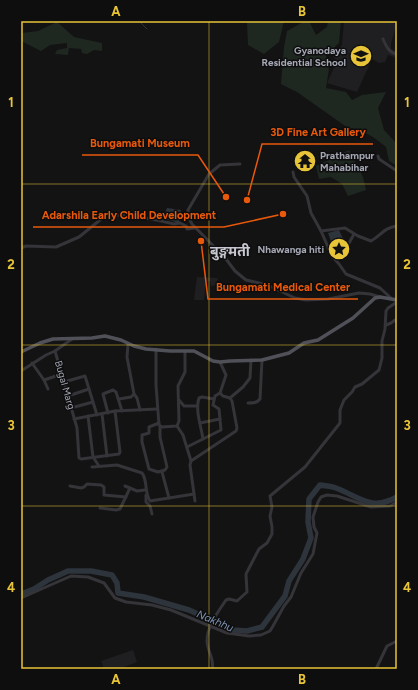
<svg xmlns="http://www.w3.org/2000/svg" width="418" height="690" viewBox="0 0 418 690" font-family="Figtree,'Noto Sans Devanagari',sans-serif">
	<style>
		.built { fill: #1f1f21 }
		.green { fill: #1f2721 }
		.water { fill: #2d343c }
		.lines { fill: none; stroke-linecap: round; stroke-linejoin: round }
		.stream { stroke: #2d343c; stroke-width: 1 }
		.river { stroke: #2d343c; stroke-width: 5.5 }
		.minor { stroke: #343439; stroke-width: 3 }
		.major { stroke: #505158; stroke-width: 3.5 }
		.grid { fill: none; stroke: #e8c438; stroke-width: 1; stroke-opacity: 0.55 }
		.labels { text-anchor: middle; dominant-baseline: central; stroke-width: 3; stroke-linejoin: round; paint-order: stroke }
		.poi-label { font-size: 10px; font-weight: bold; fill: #a5a8b4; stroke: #0e0e0f; text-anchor: end }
		.street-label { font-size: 10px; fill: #a5a8b4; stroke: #0e0e0f }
		.water-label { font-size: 11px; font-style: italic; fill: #7d91ae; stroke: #0e0e0f }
		.district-label { font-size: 14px; font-weight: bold; fill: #c6c7d0; stroke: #0e0e0f }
		.leader { fill: none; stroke: #e8590c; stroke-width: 1.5 }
		.callout-dot { fill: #e8590c; stroke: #0e0e0f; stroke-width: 1.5 }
		.callout-label { font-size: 11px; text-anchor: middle; font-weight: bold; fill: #e8590c; stroke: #0e0e0f; stroke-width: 3; stroke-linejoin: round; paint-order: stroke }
		.neatline { fill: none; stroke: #e8c438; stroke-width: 1.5 }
		.grid-label { font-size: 13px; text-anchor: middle; font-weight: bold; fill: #e8c438 }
	</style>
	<rect width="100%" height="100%" fill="#131314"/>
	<g class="built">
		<polygon points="344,21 391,21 396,25 391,44 391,49 397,51 397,58 388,55 385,62 379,63 372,59 357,92 327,83 337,61 333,57 342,45"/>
		<polygon points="197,277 218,278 216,285 211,286 210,281 206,282 204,300 194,300"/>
		<polygon points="133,650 137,662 119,669 104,669 101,661"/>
	</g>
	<g class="green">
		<polygon points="250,21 284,21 279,42 264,54 248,45 247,23"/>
		<polygon points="305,21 309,21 316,35 327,27 328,21 341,21 339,43 326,55 329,69 326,88 346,92 352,100 362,95 386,92 378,108 384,130 397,144 397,166 389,161 386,147 373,137 358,129 348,128 297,92 281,84 284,47 287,31"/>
		<polygon points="57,22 74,37 102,43 102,51 94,50 87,54 82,53 81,49 69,48 68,55 55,54 57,50 67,48 67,43 50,45 41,51 21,41 21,32 22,33 38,31"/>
		<polygon points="349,150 363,177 366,190 348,196 342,184 331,177 319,179 316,166"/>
	</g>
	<g class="water">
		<polygon points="167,208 181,210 179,223 165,219 165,213"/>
		<polygon points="339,230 345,243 332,244 328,233"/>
	</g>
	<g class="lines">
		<polyline class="stream" points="139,21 147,29"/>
		<path class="river" d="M21,594L34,589L48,580L68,571H91L112,575L117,583L118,593L144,597L189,610L233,630L247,631L262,627L285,596L289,581L303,559L311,538L308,522L309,499L320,485C325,486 331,486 336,488C358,496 371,512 397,497"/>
		<g class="minor">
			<path d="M383,39C386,46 389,53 397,54"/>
			<polyline points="378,156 379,159 397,171"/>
			<polyline points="240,164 220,165 209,174 188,210 189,218 192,224 226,259 235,271 246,280 267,285 295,298 306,300 328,299 359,293 370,294 380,297"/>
			<polyline points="293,172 294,177 307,196 311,213 321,231 332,256 339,264 346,274 380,288 392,299"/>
			<path d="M321,231L345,228L358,236L371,241C382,235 383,228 397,226"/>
			<path d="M21,248L26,246L56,247L79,237L105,216C120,212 158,220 174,224L180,223L186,226L187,229L195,228"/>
			<polyline points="328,248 334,245 348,245 354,234"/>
			<polyline points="386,325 391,323 395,320 397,322"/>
			<polyline points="156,349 156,385 159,425 162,427 177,426 179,421 178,386 185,372 185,351"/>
			<polyline points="55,351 77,428 79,458 81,459 119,454 120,452 115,411"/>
			<polyline points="32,363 44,380 48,389"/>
			<polyline points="21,371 46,355 55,351 72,339"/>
			<polyline points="44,380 62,374"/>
			<polyline points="64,382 85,376 97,415"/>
			<polyline points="134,394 137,398 140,410"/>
			<polyline points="68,396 89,389"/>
			<polyline points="230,398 243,387 250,378 251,360"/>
			<polyline points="119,399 131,397 134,394 127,357 128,344"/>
			<polyline points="179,400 184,406 197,406"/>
			<path d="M248,403C253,403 257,403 260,399L262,360"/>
			<polyline points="71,408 93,402"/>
			<polyline points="108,413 103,394 113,390 116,392 122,411"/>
			<polyline points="102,414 107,456"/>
			<polyline points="88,416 93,457 99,466"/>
			<polyline points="74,419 115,411 157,409"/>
			<polyline points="159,423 149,427 149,433 142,435 142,442 149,469 158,472 165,470 167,467 160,437 160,427"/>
			<polyline points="200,423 220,419"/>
			<polyline points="177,426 183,435 191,461 190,465 195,501"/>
			<path d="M203,439C201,426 195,410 199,398L202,397L214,399"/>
			<polyline points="187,447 221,430 219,409 213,405 215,396 220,393"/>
			<polyline points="191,461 236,431 237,428 232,401 230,398 223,396 220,393 226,375 220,362"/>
			<path d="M92,467L117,465L142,473C148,481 144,492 150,501L194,494"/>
			<polyline points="162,472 169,498"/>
			<polyline points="70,486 81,488 84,487 87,484 101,485 104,487 104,495 126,497"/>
			<polyline points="125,486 137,491 145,490"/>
			<polyline points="146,495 146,502 150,506 152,514"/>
			<polyline points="100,508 116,510 120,509 130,488"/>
			<polyline points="21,598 71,576 88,577 104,583 115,598 126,602 152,605 171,610 227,633 249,636 261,635 270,631 273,626 284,606 291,597 301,573 313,554 317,533 314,527 313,517 318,502 321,497 327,495 337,496 371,507 390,506 397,502"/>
			<path d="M212,669C215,659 207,651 207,641C207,626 218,612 226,600L229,599L237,601L247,592L246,574L259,549L267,543L272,534V527L270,516L272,507L270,496L305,467L340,423V410L344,400L352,392L355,387L362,384L379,370L382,358V341L385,329L386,311L388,308L397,302"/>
			<polyline points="376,669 387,646 397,641"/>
		</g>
		<polyline class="major" points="21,352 40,343 53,339 92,338 105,336 121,340 134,346 146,349 170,351 194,351 213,361 220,362 230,361 262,360 289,353 304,343 318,340 353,318 375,298 380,297 397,300"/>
	</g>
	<path class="grid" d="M209,21V669M21,184H397M21,345H397M21,506H397"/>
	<defs>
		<g id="school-disc" transform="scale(1.15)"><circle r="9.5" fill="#e8c438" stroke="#0e0e0f"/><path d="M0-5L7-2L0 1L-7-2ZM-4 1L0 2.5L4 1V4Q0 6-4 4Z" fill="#111"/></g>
		<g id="temple-disc" transform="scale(1.15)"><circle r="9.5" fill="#e8c438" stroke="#0e0e0f"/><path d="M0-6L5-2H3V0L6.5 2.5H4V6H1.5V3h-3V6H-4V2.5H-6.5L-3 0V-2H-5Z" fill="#111"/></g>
		<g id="sight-disc" transform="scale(1.15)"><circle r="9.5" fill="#e8c438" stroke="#0e0e0f"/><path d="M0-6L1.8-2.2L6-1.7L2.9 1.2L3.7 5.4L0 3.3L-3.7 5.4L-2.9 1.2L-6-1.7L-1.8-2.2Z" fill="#111"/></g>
	</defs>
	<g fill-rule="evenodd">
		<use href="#school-disc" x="361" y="56"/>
		<use href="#temple-disc" x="305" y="161"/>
		<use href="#sight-disc" x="339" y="249"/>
	</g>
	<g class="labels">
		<g class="poi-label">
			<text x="346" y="50">Gyanodaya<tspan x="346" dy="12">Residential School</tspan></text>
			<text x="320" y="155" text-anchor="start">Prathampur<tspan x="320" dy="12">Mahabihar</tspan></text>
			<text x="324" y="249">Nhawanga hiti</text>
		</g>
		<g class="street-label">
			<text transform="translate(65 385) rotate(74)">Bugal Marg</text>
		</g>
		<g class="water-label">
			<text transform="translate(215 621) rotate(23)">Nakhhu</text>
		</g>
		<g class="district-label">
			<text x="230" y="251">बुङ्गमती</text>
		</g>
	</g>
	<path class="leader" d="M247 200L262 144H373M226 197L198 155H82M283 214L224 227H33M201 241L208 299H358"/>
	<g class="callout-dot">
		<circle cx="247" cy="200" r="4"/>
		<circle cx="226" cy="197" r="4"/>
		<circle cx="283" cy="214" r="4"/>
		<circle cx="201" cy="241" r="4"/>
	</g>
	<g class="callout-label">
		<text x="318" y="136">3D Fine Art Gallery</text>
		<text x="140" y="147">Bungamati Museum</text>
		<text x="129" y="219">Adarshila Early Child Development</text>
		<text x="283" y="291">Bungamati Medical Center</text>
	</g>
	<rect width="418" height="690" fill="none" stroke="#0e0e0f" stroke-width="44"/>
	<rect x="22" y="22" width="374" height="646" class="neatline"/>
	<g class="grid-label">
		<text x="116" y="16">A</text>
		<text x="302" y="16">B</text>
		<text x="11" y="107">1</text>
		<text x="407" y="107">1</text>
		<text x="11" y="269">2</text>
		<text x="407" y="269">2</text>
		<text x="11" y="430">3</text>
		<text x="407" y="430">3</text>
		<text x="11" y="592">4</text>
		<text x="407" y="592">4</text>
		<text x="116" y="684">A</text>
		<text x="302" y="684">B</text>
	</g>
</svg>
